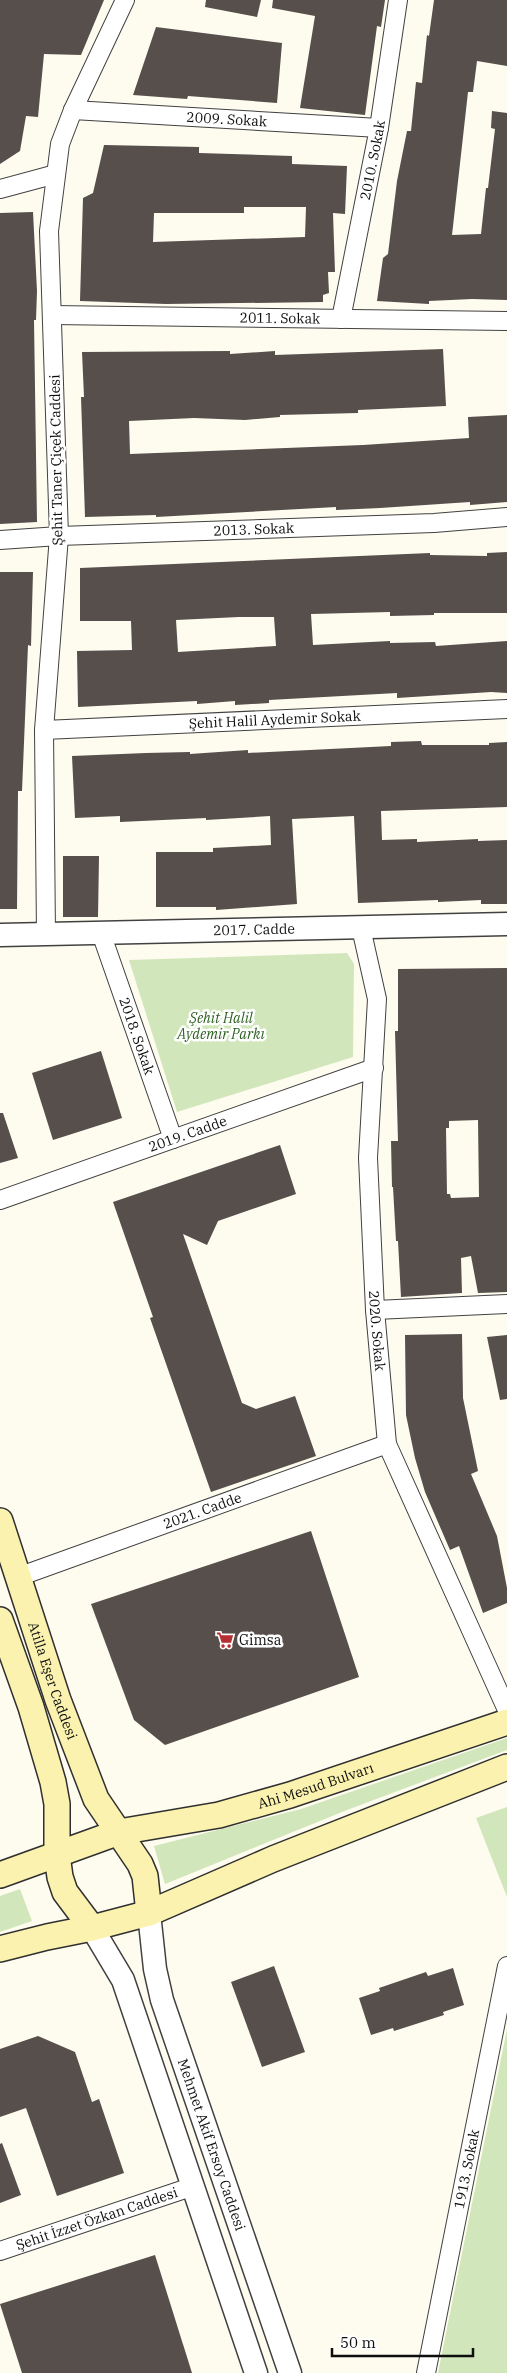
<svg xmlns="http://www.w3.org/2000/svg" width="507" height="2373" viewBox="0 0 507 2373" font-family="'IBM Plex Serif',serif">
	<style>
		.green { fill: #d1e7bb }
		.building { fill: #564f4b; fill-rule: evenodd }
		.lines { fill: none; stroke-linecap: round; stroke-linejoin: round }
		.minor-casing { stroke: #414141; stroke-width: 20 }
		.tertiary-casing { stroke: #414141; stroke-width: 25 }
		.secondary-casing { stroke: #303030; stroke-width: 28 }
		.minor { stroke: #fff; stroke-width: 18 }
		.tertiary { stroke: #fff; stroke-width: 22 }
		.secondary { stroke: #faf2ae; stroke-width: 25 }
		.labels { text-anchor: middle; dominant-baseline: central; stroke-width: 5; stroke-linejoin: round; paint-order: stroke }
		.street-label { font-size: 14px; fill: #0e0e0e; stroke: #fff }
		.park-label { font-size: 14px; font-style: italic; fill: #2f6222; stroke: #fff }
		.poi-label { font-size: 14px; fill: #0e0e0e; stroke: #fff; text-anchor: start }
	</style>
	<rect width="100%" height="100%" fill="#fefbef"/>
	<g class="green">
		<polygon points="347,953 354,964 353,1057 177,1112 129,960"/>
		<polygon points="507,1738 507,1750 347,1810 165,1884 154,1846 301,1809"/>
		<polygon points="507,1807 507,1897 476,1818"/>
		<polygon points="20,1889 32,1921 0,1932 0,1896"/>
		<polygon points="507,2029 507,2373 438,2373"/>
	</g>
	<g class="building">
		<polygon points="0,0 104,0 81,55 44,54 38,117 26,116 20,151 0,164"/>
		<polygon points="206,0 261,0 257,17 205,7"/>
		<polygon points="273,0 385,0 381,27 377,26 365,115 300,108 315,16 272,8"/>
		<polygon points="434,0 507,0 507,66 477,61 473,92 468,92 452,235 481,234 486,188 488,188 495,129 491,128 492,111 507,113 507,300 472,299 429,301 429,304 377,301 383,258 388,254 397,181 407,131 411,131 416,82 422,83 427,35 429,36"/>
		<polygon points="156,27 282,43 277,103 188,96 187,99 133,95"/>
		<path d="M104,145L199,147V153L292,156V164L347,166L345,214L333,213L335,272H328L329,293L323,295V302L166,304L80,301L83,198L93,193ZM244,207H306L305,237L153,242L154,213H244Z"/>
		<polygon points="33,212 37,291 36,320 34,320 37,522 0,524 0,213"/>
		<polygon points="443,349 446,406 358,410 358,413 280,415 280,417 245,420 194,418 129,421 130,454 363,445 469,438 468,417 507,415 507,502 470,505 470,502 380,508 336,510 336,507 156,517 156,515 85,517 81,397 84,397 82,352 230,351 230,354 275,351 275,355"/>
		<path d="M507,552V613H434V615L390,616V612L311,614L313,645L390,641V643L435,642L436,646L507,641V693L491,692L397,698V693L269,700V703L235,705V701L197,704V701L78,707L77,651L132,650L131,621H80V568L430,553V555L487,556V553ZM239,617H274L276,646L178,652L176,620Z"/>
		<polygon points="0,572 33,572 31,646 28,645 22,791 18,791 17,909 0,909"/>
		<polygon points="421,741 422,745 489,745 489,743 507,742 507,807 381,811 382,840 417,839 417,842 478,839 478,841 507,840 507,904 481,904 481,900 438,902 438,900 358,903 354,816 292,819 297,904 216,910 216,907 156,907 156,852 213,852 213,848 271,845 270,816 206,820 206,818 120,822 120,816 75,818 72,756 146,753 190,752 190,754 248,750 248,753 391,746 391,742"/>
		<polygon points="63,856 99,856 98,917 63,917"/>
		<path d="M507,968V1292L478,1293L471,1256L461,1258L462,1293L401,1297L398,1241H396L393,1187H392L391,1141H398L395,1031H398V969ZM478,1120L479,1197L451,1198L450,1194H447L446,1128H449V1121Z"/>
		<polygon points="101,1051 122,1118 53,1140 32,1073"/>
		<polygon points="0,1113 3,1113 18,1158 0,1163"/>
		<polygon points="280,1145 296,1194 218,1221 207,1245 183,1234 242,1403 256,1409 295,1396 316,1456 211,1492 150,1318 153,1317 113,1202"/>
		<polygon points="462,1334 463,1398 478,1471 471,1474 497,1536 507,1588 507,1603 483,1613 459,1546 450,1550 425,1492 415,1458 406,1415 405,1335"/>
		<polygon points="507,1335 507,1399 500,1400 487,1337"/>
		<polygon points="311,1531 359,1677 165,1745 134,1720 91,1604"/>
		<polygon points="274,1966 305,2052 262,2067 231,1982"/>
		<polygon points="453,1968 464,2005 443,2012 444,2015 394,2031 393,2028 371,2035 359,1998 380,1991 379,1988 426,1972 428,1976"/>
		<polygon points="38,2036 75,2052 92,2102 99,2099 124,2173 57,2196 26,2108 0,2117 0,2049"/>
		<polygon points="2,2143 21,2195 0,2203 0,2144"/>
		<polygon points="155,2255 192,2373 22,2373 0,2304"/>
	</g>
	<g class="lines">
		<g class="minor-casing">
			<g id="minor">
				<path id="s1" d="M73,110L379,128"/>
				<polyline points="0,189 56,174"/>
				<path id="s2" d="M52,315L507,321"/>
				<path id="s3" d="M341,319L379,128L398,0"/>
				<path id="s4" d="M0,540L59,536L434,523L507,517"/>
				<path id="s5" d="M44,730L507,709"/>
				<path id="s6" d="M361,928L377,999L368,1158L375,1310L387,1444L507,1710"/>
				<path id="s7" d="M101,933L173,1139"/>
				<polyline points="46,934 44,730 59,536 49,231 60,144 73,110 125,0"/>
				<path id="s8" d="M0,1200L374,1068"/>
				<polyline points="375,1310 507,1304"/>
				<path id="s9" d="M18,1577L387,1444"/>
				<path id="s10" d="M0,2251L194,2186"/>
				<path id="s11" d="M426,2373L507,1966"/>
			</g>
		</g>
		<g class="tertiary-casing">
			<g id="tertiary">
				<path id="s12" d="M0,935L507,924"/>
				<path id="s13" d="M149,1913L155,1969L162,2000L290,2373"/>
				<polyline points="92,1928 123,1980 256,2373"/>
			</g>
		</g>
		<g class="secondary-casing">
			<g id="secondary">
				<path id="s14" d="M0,1521L58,1700L96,1799L140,1864L145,1876L149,1913"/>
				<polyline points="0,1620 31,1707 53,1782 57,1804 57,1855 60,1877 65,1892 92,1928"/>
				<path id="s15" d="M0,1875L119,1832L219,1815L290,1795L507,1722"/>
				<polyline points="0,1949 47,1937 92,1928 149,1913 273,1859 507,1767"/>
			</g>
		</g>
		<use href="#minor" class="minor"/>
		<use href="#tertiary" class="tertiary"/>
		<use href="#secondary" class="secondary"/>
	</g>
	<defs>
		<g id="supermarket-bare" transform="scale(1.35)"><path d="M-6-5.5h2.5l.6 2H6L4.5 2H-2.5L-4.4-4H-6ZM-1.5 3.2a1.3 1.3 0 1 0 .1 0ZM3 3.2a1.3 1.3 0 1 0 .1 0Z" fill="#b62e34" stroke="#fff" stroke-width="2.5" paint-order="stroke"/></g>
	</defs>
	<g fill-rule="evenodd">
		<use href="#supermarket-bare" x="225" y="1640"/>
	</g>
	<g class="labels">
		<g class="street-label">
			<text stroke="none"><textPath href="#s1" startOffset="154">2009. Sokak</textPath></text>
			<text stroke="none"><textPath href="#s3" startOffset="162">2010. Sokak</textPath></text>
			<text stroke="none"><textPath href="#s2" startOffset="228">2011. Sokak</textPath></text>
			<text transform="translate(56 460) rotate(-91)">Şehit Taner Çiçek Caddesi</text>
			<text stroke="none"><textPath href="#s4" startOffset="254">2013. Sokak</textPath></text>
			<text stroke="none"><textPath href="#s5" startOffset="231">Şehit Halil Aydemir Sokak</textPath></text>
			<text stroke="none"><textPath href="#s12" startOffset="254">2017. Cadde</textPath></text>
			<text stroke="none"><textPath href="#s7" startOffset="109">2018. Sokak</textPath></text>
			<text stroke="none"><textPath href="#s8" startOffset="199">2019. Cadde</textPath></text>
			<text stroke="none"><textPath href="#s6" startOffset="405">2020. Sokak</textPath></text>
			<text stroke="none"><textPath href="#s9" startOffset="196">2021. Cadde</textPath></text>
			<text stroke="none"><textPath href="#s14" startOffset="168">Atilla Eşer Caddesi</textPath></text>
			<text stroke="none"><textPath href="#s15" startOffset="329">Ahi Mesud Bulvarı</textPath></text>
			<text stroke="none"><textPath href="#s13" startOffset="241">Mehmet Akif Ersoy Caddesi</textPath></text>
			<text stroke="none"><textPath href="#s11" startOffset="208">1913. Sokak</textPath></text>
			<text stroke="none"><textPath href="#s10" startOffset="102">Şehit İzzet Özkan Caddesi</textPath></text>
		</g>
		<g class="park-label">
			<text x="221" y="1018">Şehit Halil<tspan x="221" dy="16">Aydemir Parkı</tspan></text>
		</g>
		<g class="poi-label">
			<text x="239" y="1640">Gimsa</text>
		</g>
	</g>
	<path d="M332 2348v8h141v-8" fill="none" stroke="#0e0e0e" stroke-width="2.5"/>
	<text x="340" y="2348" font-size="15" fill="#0e0e0e" stroke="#ffffff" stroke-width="4" paint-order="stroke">50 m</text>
</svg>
